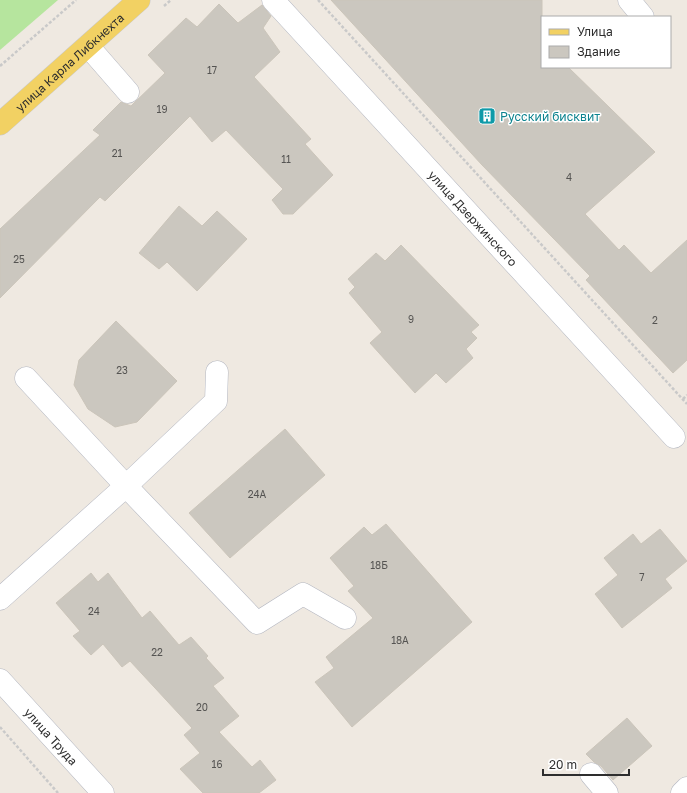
<svg xmlns="http://www.w3.org/2000/svg" width="687" height="793" viewBox="0 0 687 793" font-family="'Golos Text',sans-serif">
	<style>
		.green { fill: #b6e59e }
		.building { fill: #cbc7bf; stroke: #cbc5ba }
		.lines { fill: none; stroke-linecap: round; stroke-linejoin: round }
		.minor-casing { stroke: #b4b7c1; stroke-width: 23 }
		.major-casing { stroke: #c9c9c9; stroke-width: 23 }
		.path { stroke: #c9c9c9; stroke-width: 2.5; stroke-dasharray: 3 2; stroke-linecap: butt }
		.minor { stroke: #fff; stroke-width: 22 }
		.major { stroke: #f2d163; stroke-width: 22 }
		.labels { text-anchor: middle; dominant-baseline: central; stroke-width: 3; stroke-linejoin: round; paint-order: stroke }
		.number-label { font-size: 10px; fill: #555452 }
		.street-label { font-size: 12px; fill: #2e2e2e; stroke: #fff }
		.culture-label { font-size: 12px; fill: #0d838f; stroke: #fff; text-anchor: start }
	</style>
	<rect width="100%" height="100%" fill="#efe9e1"/>
	<polygon class="green" points="0,0 58,0 0,50"/>
	<g class="building">
		<polygon points="331,0 542,0 542,67 568,67 655,152 585,214 619,250 624,245 651,273 687,240 687,360 673,373 586,280 590,276 482,165"/>
		<polygon points="219,4 238,23 262,5 271,16 263,28 280,52 254,77 311,139 305,144 333,175 293,214 283,214 272,200 283,189 226,130 212,142 190,116 105,201 100,197 0,298 0,229 100,135 93,130 121,102 131,106 165,73 148,55 186,18 197,27"/>
		<polygon points="179,206 202,226 217,211 247,239 197,291 167,262 159,269 139,253"/>
		<polygon points="401,245 479,325 471,332 477,338 466,349 473,358 446,383 436,373 415,393 370,343 382,332 349,293 355,287 348,279 376,253 385,261"/>
		<polygon points="116,321 177,381 137,422 115,427 88,409 74,385 79,360"/>
		<polygon points="285,429 325,475 230,558 189,513"/>
		<polygon points="386,524 472,622 352,727 315,682 334,668 326,657 373,618 348,591 354,586 330,558 364,527 372,535"/>
		<polygon points="660,529 687,561 665,579 672,588 622,628 595,594 618,575 604,558 633,534 641,544"/>
		<polygon points="91,573 98,582 108,573 142,618 150,611 179,645 191,637 208,656 206,658 224,678 213,686 239,716 219,732 252,767 260,760 276,780 259,793 203,793 180,769 200,753 184,735 192,728 130,661 122,667 103,644 91,655 73,636 80,631 56,603"/>
		<polygon points="627,718 652,746 613,780 601,766 594,762 586,754"/>
	</g>
	<g class="lines">
		<g class="minor-casing">
			<g id="minor">
				<path id="s1" d="M273,0L674,437"/>
				<polyline points="629,0 643,17"/>
				<polyline points="88,46 128,92"/>
				<polyline points="26,378 126,486 216,401 217,372"/>
				<polyline points="0,599 126,486 257,623 303,594 345,618"/>
				<path id="s2" d="M0,680L103,793"/>
				<polyline points="591,774 607,793"/>
				<polyline points="682,793 687,788"/>
			</g>
		</g>
		<g class="major-casing">
			<g id="major">
				<path id="s3" d="M0,124L139,0"/>
			</g>
		</g>
		<g class="path">
			<polyline points="318,0 687,404"/>
			<polyline points="164,6 171,0"/>
			<polyline points="0,66 76,0"/>
			<polyline points="683,399 687,395"/>
			<polyline points="0,727 58,793"/>
		</g>
		<use href="#minor" class="minor"/>
		<use href="#major" class="major"/>
	</g>
	<defs>
		<g id="building-square" transform="scale(0.9)"><rect x="-9" y="-9" width="18" height="18" rx="4" fill="#0f9aa8" stroke="#fff"/><path d="M-4-6H4V6H1V3H-1V6H-4ZM-2.5-4.3h1.7v1.8h-1.7ZM.8-4.3h1.7v1.8H.8ZM-2.5-1h1.7V.8h-1.7ZM.8-1h1.7V.8H.8Z" fill="#fff"/></g>
	</defs>
	<g fill-rule="evenodd">
		<use href="#building-square" x="487" y="116"/>
	</g>
	<g class="labels">
		<g class="number-label">
			<text x="212" y="70">17</text>
			<text x="162" y="109">19</text>
			<text x="117" y="153">21</text>
			<text x="286" y="159">11</text>
			<text x="569" y="177">4</text>
			<text x="19" y="259">25</text>
			<text x="411" y="319">9</text>
			<text x="655" y="320">2</text>
			<text x="122" y="370">23</text>
			<text x="257" y="494">24А</text>
			<text x="379" y="565">18Б</text>
			<text x="642" y="577">7</text>
			<text x="94" y="611">24</text>
			<text x="400" y="640">18А</text>
			<text x="157" y="652">22</text>
			<text x="202" y="707">20</text>
			<text x="217" y="764">16</text>
		</g>
		<g class="street-label">
			<text stroke="none"><textPath href="#s3" startOffset="93">улица Карла Либкнехта</textPath></text>
			<text stroke="none"><textPath href="#s1" startOffset="296">улица Дзержинского</textPath></text>
			<text stroke="none"><textPath href="#s2" startOffset="76">улица Труда</textPath></text>
		</g>
		<g class="culture-label">
			<text x="500" y="116">Русский бисквит</text>
		</g>
	</g>
	<rect x="541" y="16" width="130" height="52" fill="#ffffff" stroke="#ababab"/>
	<rect x="549" y="29" width="20" height="6" fill="#f2d163" stroke="#ababab"/>
	<text x="577" y="36" font-size="12" fill="#2e2e2e">Улица</text>
	<rect x="549" y="46" width="20" height="12" fill="#cbc7bf" stroke="#ababab"/>
	<text x="577" y="56" font-size="12" fill="#2e2e2e">Здание</text>
	<path d="M543 769v6h86v-6" fill="none" stroke="#2e2e2e" stroke-width="2"/>
	<text x="549" y="769" font-size="12" fill="#2e2e2e" stroke="#ffffff" stroke-width="3" paint-order="stroke">20 m</text>
</svg>
